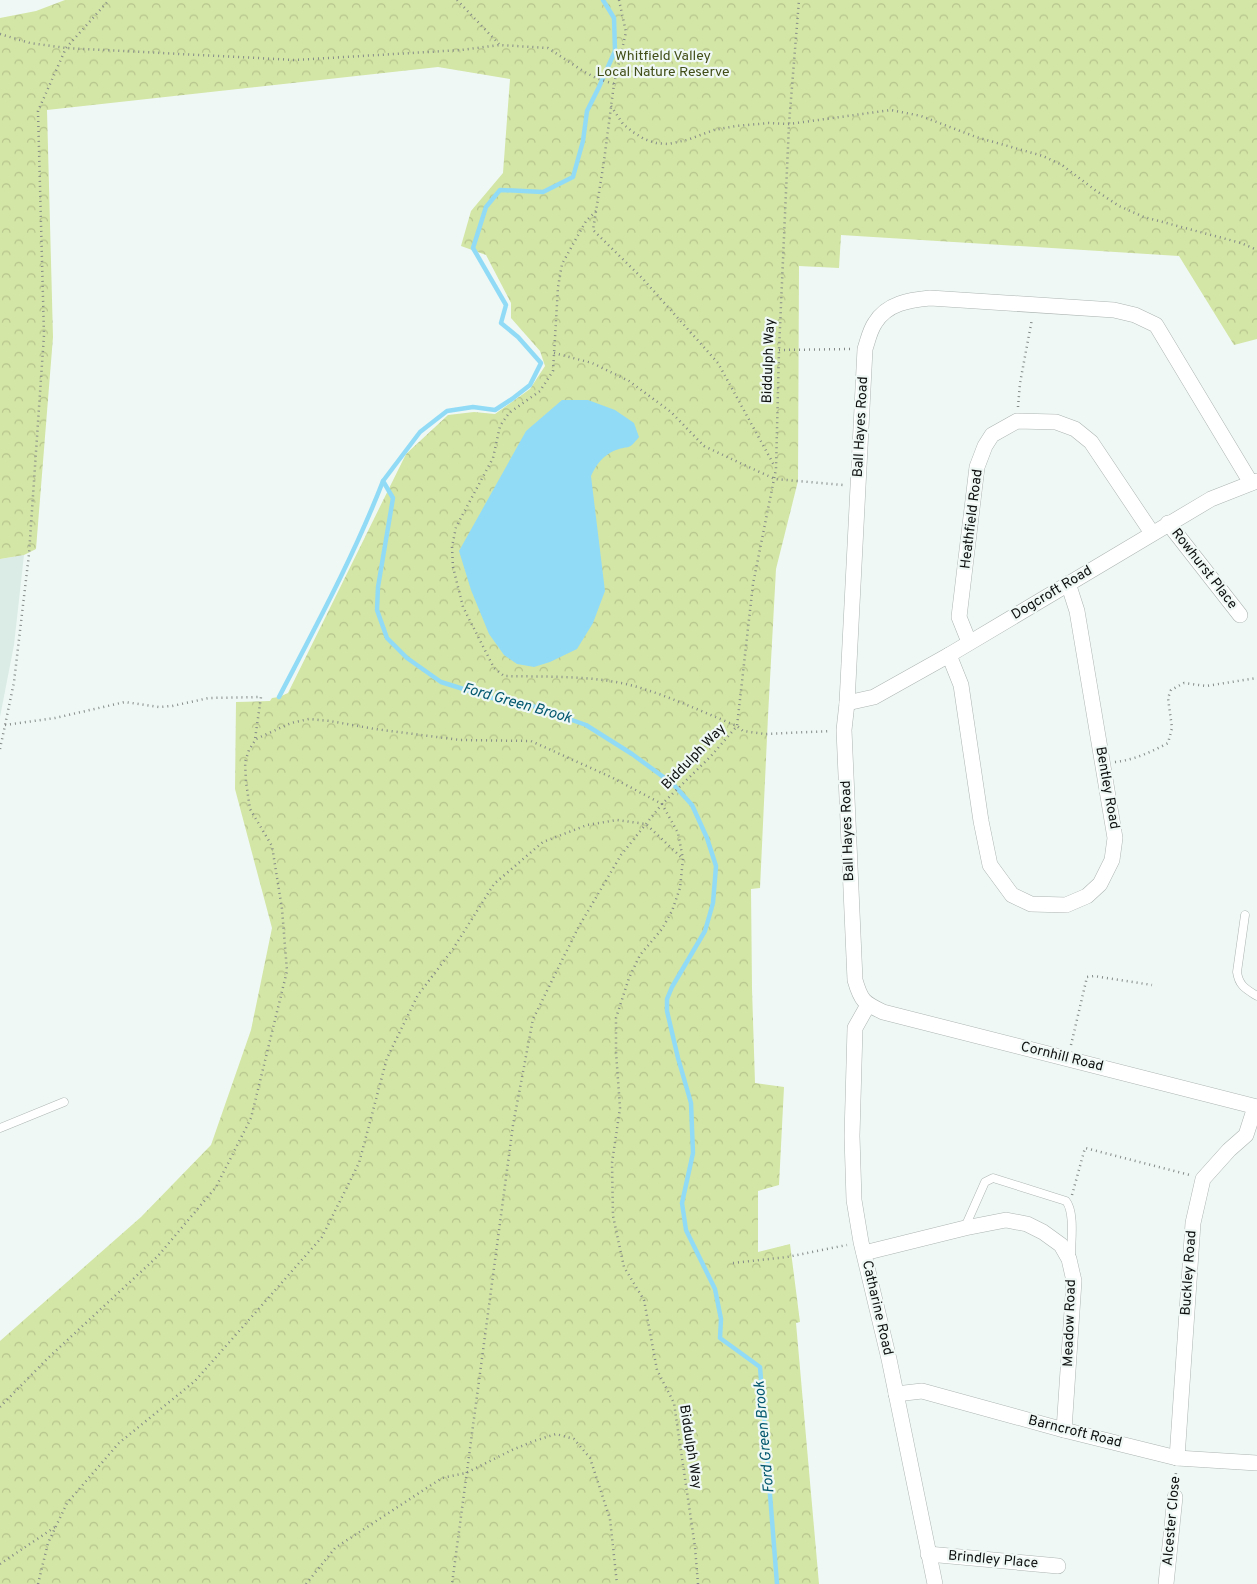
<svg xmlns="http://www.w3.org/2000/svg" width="1257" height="1584" viewBox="0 0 1257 1584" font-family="Overpass,sans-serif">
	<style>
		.built { fill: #dbece6 }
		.forest { fill: url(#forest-crowns) }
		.water { fill: #92dbf6 }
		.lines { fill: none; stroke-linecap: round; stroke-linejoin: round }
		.stream { stroke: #92dbf6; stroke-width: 4.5 }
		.service-casing { stroke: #adb5b2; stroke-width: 9 }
		.minor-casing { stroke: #adb5b2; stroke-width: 16 }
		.path { stroke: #848a88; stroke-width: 2.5; stroke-dasharray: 1 4; stroke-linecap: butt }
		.service { stroke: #fff; stroke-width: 8 }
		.minor { stroke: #fff; stroke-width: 15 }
		.labels { text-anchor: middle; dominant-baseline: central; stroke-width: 4.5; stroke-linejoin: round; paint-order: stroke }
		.park-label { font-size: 14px; fill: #424e17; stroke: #eff8f5 }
		.street-label { font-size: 14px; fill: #0e1110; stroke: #eff8f5 }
		.water-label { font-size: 15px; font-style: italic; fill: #03586f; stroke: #eff8f5 }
	</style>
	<defs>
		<pattern id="forest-crowns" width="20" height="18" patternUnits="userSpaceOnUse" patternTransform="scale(1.25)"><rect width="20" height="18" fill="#d4e6a5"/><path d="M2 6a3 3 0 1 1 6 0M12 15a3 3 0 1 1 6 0" fill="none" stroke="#b5c48d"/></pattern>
	</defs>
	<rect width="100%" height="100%" fill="#eff8f5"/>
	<polygon class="built" points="24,555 14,645 0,717 0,559"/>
	<polygon class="forest" points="65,0 1257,0 1257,339 1234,345 1179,256 841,235 839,268 799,266 798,481 776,569 768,716 760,888 751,889 752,989 755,1083 784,1087 779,1185 758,1191 758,1252 790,1244 800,1322 796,1323 819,1584 0,1584 0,1341 141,1217 211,1145 251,1030 272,928 235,789 236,702 270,701 272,698 279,697 288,693 406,454 448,415 474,412 495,414 530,389 545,366 540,351 511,318 511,303 486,255 461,246 471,211 503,173 510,79 438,67 47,110 53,337 36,549 24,555 0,559 0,18 36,11"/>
	<path class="water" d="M562,400H588L615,410L634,423L639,437C628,451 630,445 616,450C603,455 596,465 591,476L605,591L593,623L577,649L550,662L534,667L517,664L504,655L489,634L471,590L459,551L526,431Z"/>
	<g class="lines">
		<g class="stream">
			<polyline points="603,0 614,18 615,51 599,87 587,111 583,141 573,177 543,192 500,190 486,207 473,248 506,305 501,323 518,337 541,363 530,385 512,399 495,410 473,407 447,411 420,432 383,481 393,498 378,587 377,610 387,638 407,658 441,682 492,698 530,705 586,725 632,754 673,784 692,805 707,838 716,866 713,903 705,931 672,987 667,999 667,1011 678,1058 691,1103 693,1153 682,1203 686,1230 715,1289 721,1319 720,1338 760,1367 777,1584"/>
			<path d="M279,697C316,626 354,556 383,481"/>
		</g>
		<g class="service-casing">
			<g id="service">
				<path d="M1245,915L1237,972C1239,986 1246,989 1257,996"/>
				<polyline points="0,1128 64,1102"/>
				<path d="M965,1227L985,1182L993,1178L1066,1201C1075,1212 1071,1242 1071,1256"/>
			</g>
		</g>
		<g class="minor-casing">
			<g id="minor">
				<path d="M1251,483L1156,325L1135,315L1114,310L930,298C910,300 887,303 875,323C870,330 868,340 865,349L847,703L844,730L855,980C861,1001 864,1003 883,1012L1257,1107"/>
				<polyline points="1168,523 1240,615"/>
				<polyline points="969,642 959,617 977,467 985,446 992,435 1017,421 1056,422 1075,429 1091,442 1152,533"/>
				<polyline points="949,655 961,685 981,821 990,865 1012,895 1031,904 1066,905 1087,896 1100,884 1112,860 1115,838 1077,611 1068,583"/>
				<polyline points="847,703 874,697 949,655 1211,499 1257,481"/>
				<polyline points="868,1005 855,1028 852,1136 854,1200 861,1242 889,1359 935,1584"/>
				<polyline points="864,1253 965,1228 1006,1220 1027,1224 1043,1232 1061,1245 1069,1259 1074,1281 1064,1430"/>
				<polyline points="896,1394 922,1391 1064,1430 1177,1458 1257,1463"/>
				<polyline points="1177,1458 1193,1223 1203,1179 1229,1150 1246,1135 1255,1107"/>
				<polyline points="928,1554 1058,1566"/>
				<polyline points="1166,1584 1175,1497"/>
			</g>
		</g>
		<g class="path">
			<polyline points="457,0 499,44"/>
			<polyline points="619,0 626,32 614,84 604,161 593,230 643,279 718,363 775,467"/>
			<polyline points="0,34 30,43 66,48 295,60 461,50 500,45 548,48 583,71 596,78 614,84"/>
			<polyline points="611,106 623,124 633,132 644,139 656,143 668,144 687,140 714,130 736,126 769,123 789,124 891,110 921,116 976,137 1043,156 1062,165 1095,190 1119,206 1144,217 1241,243 1257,250"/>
			<path d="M596,211L586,221L562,264L558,287L553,371L540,391L509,413L500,426L493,458L456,527L452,547L453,567L463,607L494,668L504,676C547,677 592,675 634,686C669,696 703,712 737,726L743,731L765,734L831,731"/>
			<polyline points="779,350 852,349"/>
			<polyline points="554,353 592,363 629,381 671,412 704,446 740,463 775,479 843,485"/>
			<polyline points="1018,407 1020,383 1032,319"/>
			<polyline points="5,725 55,718 125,702 159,707 172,706 209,698 261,697 255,739"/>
			<polyline points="0,749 14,682 29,554 44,335 38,111 66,48 109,0"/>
			<path d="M1115,762C1134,760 1151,752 1168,743L1172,728L1168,698L1171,690L1184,683L1206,686L1257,678"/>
			<polyline points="1071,1045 1087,977 1094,976 1152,985"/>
			<polyline points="1072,1195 1085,1148 1190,1175"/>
			<polyline points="733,1263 787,1257 847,1245"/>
			<polyline points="0,1407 48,1358 158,1256 216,1187 251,1118 287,971 282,909 272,846 250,809 246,782 245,762 249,750 256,739 291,723 309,719 330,721 375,729 460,740 531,741 613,778 662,804 621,855 578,928 533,1019 513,1125 452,1584"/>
			<polyline points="1175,1484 1176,1472"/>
			<polyline points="0,1564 55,1527"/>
			<polyline points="38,1584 48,1543 67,1503 119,1443 195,1381 322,1237 359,1163 387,1058 418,995 453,949 494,884 543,842 587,825 617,820 646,824 682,858"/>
			<polyline points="306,1584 335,1548 442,1478 466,1473 512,1450 534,1441 556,1434 574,1439 590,1458 610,1519 617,1584"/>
			<polyline points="698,1584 695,1547 674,1403 657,1370 644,1300 624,1267 613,1216 612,1163 620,1108 616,1052 616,1018 629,978 640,955 662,929 672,911 680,888 683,859 678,833 662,804 711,756 737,726 753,584 776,469 779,350 789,124 799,0"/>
		</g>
		<use href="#service" class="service"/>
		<use href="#minor" class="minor"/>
	</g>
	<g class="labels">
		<g class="park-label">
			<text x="663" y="56">Whitfield Valley<tspan x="663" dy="16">Local Nature Reserve</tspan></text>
		</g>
		<g class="street-label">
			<text transform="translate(769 361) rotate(-88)">Biddulph Way</text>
			<text transform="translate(861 427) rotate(-87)">Ball Hayes Road</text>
			<text transform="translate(972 519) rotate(-83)">Heathfield Road</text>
			<text transform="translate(1204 569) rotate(52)">Rowhurst Place</text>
			<text transform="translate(1052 593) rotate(-31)">Dogcroft Road</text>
			<text transform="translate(694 757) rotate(-46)">Biddulph Way</text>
			<text transform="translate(1107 788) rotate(80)">Bentley Road</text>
			<text transform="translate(848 831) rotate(-92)">Ball Hayes Road</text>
			<text transform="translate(1062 1057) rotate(14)">Cornhill Road</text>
			<text transform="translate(1189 1273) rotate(-86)">Buckley Road</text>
			<text transform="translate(877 1308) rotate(77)">Catharine Road</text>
			<text transform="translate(1070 1323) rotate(-88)">Meadow Road</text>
			<text transform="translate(1075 1432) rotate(14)">Barncroft Road</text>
			<text transform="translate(690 1447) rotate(81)">Biddulph Way</text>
			<text transform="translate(1172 1521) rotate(-85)">Alcester Close</text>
			<text transform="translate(993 1560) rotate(5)">Brindley Place</text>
		</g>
		<g class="water-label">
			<text transform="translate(517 704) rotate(16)">Ford Green Brook</text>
			<text transform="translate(765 1437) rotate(-95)">Ford Green Brook</text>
		</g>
	</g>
</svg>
